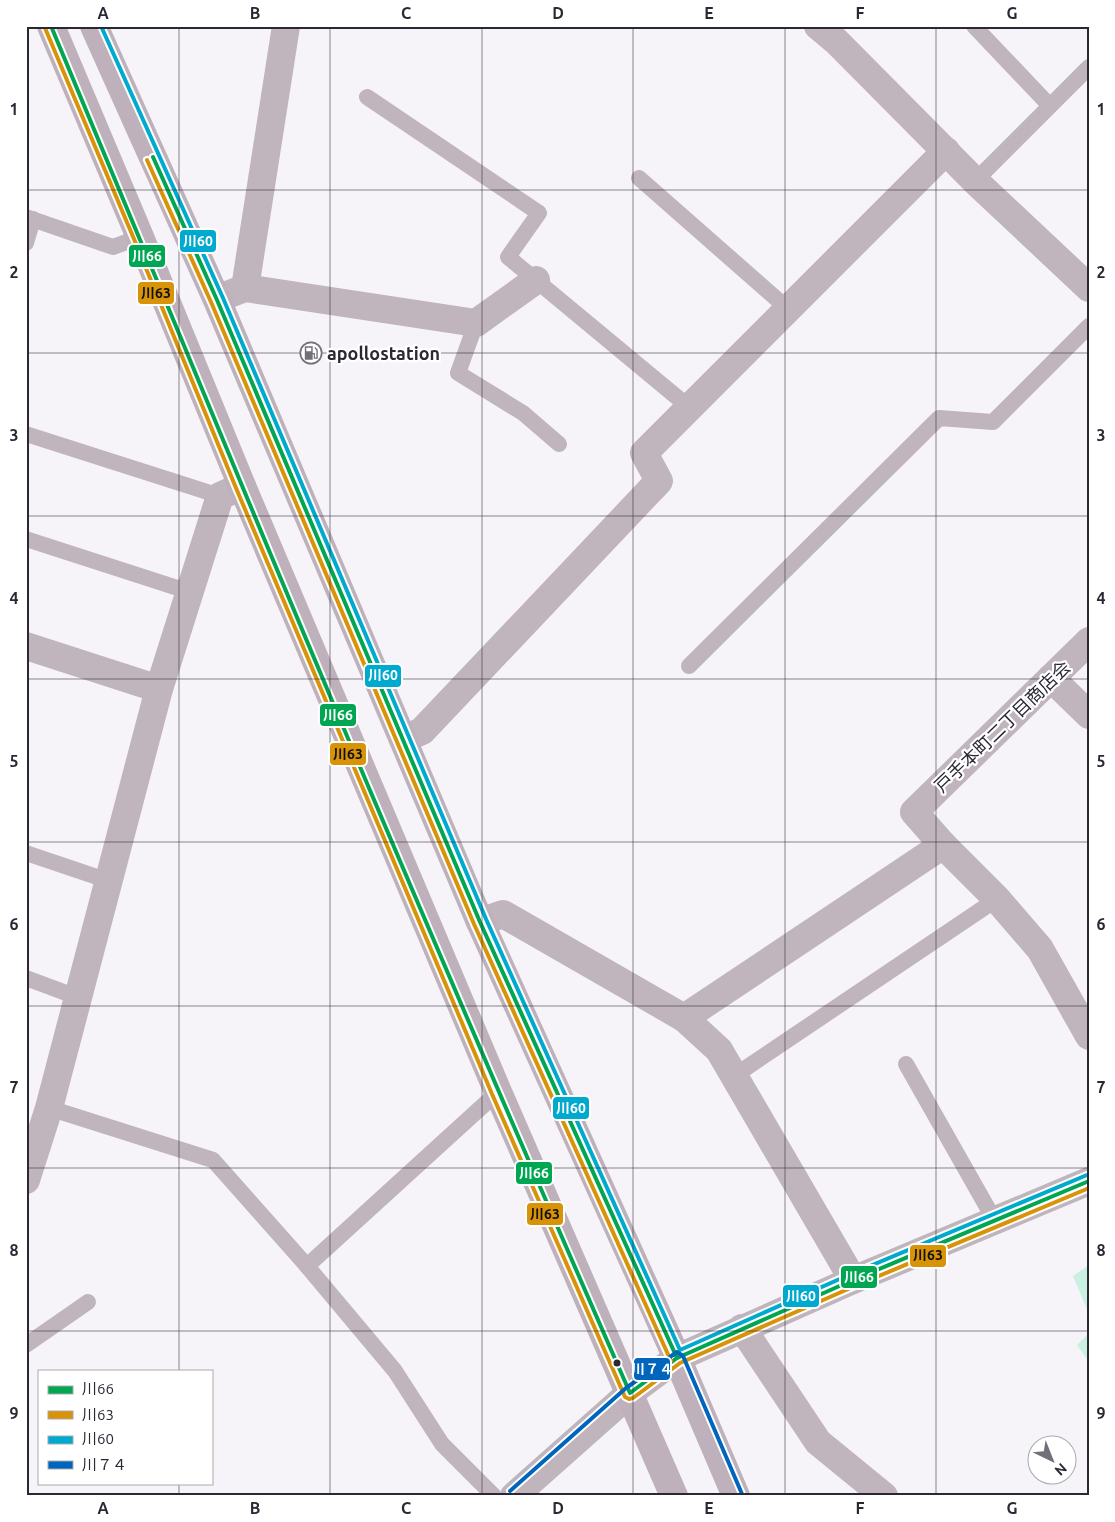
<svg xmlns="http://www.w3.org/2000/svg" width="1115" height="1522" viewBox="0 0 1115 1522" font-family="Ubuntu,'Noto Sans JP',sans-serif">
	<style>
		.green { fill: #c9f0e0 }
		.lines { fill: none; stroke-linecap: round; stroke-linejoin: round }
		.service { stroke: #c0b4bd; stroke-width: 16 }
		.minor { stroke: #c0b4bd; stroke-width: 28 }
		.tertiary { stroke: #c0b4bd; stroke-width: 28 }
		.trunk { stroke: #beb1bb; stroke-width: 28 }
		.bus-1-casing { stroke: #fff; stroke-width: 8 }
		.bus-2-casing { stroke: #fff; stroke-width: 8 }
		.bus-3-casing { stroke: #fff; stroke-width: 8 }
		.bus-4-casing { stroke: #fff; stroke-width: 8 }
		.bus-1 { stroke: #00a651; stroke-width: 4 }
		.bus-2 { stroke: #d89308; stroke-width: 4 }
		.bus-3 { stroke: #00a9ce; stroke-width: 4 }
		.bus-4 { stroke: #0065bd; stroke-width: 4 }
		.grid { fill: none; stroke: #2b2834; stroke-width: 1; stroke-opacity: 0.55 }
		.bus-dot { fill: #2b2834; stroke: #fff; stroke-width: 2 }
		.labels { text-anchor: middle; dominant-baseline: central; stroke-width: 4.5; stroke-linejoin: round; paint-order: stroke }
		.poi-label { font-size: 18px; font-weight: bold; fill: #2b2834; stroke: #fff; text-anchor: start }
		.street-label { font-size: 18px; fill: #2b2834; stroke: #fff }
		.line-badge { stroke: #fff; stroke-width: 2 }
		.badge-label { font-size: 14px; text-anchor: middle; font-weight: bold; fill: #fff }
		.pale-badge-label { font-size: 14px; text-anchor: middle; font-weight: bold; fill: #111 }
		.neatline { fill: none; stroke: #2b2834; stroke-width: 2 }
		.grid-label { font-size: 16px; text-anchor: middle; font-weight: bold; fill: #2b2834 }
	</style>
	<rect width="100%" height="100%" fill="#f6f4f9"/>
	<g class="green">
		<polygon points="1089,1265 1089,1314 1073,1276"/>
		<polygon points="1089,1333 1089,1362 1077,1345"/>
	</g>
	<g class="lines">
		<g class="service">
			<polyline points="974,26 1049,105"/>
			<polyline points="367,97 539,213 508,257 690,408"/>
			<polyline points="639,178 788,309"/>
			<polyline points="975,181 1089,67"/>
			<polyline points="26,217 113,247 140,237"/>
			<polyline points="26,243 33,219"/>
			<polyline points="476,323 458,373 523,413 559,444"/>
			<polyline points="26,434 220,496"/>
			<polyline points="26,539 190,592"/>
			<polyline points="689,666 939,418 993,422 1089,326"/>
			<polyline points="26,853 109,881"/>
			<polyline points="26,978 77,997"/>
			<polyline points="906,1064 995,1221"/>
			<polyline points="734,1076 997,899"/>
			<polyline points="49,1108 213,1160 307,1266 395,1371 442,1444 494,1496"/>
			<polyline points="307,1266 498,1092"/>
			<polyline points="26,1345 88,1302"/>
		</g>
		<g class="minor">
			<polyline points="818,26 836,41 975,181 1089,288"/>
			<polyline points="245,288 476,323 536,280"/>
			<polyline points="227,295 245,288 286,26"/>
			<polyline points="1089,641 914,812 943,845 997,899 1040,949 1089,1036"/>
			<polyline points="26,646 159,689"/>
			<polyline points="1051,678 1089,715"/>
			<polyline points="404,739 422,731 659,481 644,453 946,151"/>
			<polyline points="480,922 503,914 684,1018 943,845"/>
			<polyline points="684,1018 719,1050 853,1280"/>
			<polyline points="26,1180 49,1108 159,689 220,496 242,486"/>
			<polyline points="742,1328 818,1442 884,1496"/>
		</g>
		<polyline class="tertiary" points="514,1496 630,1393 677,1358 853,1280 1089,1181"/>
		<g class="trunk">
			<polyline points="51,26 140,237 242,486 498,1092 674,1496"/>
			<polyline points="94,26 217,300 480,922 677,1358 736,1496"/>
		</g>
		<g class="bus-1-casing">
			<g id="bus-1">
				<path d="M51,26C116,180 179,334 243,488C369,791 498,1092 630,1393L677,1358L853,1280L1089,1181"/>
				<polyline points="153,157 217,300 480,922 677,1358"/>
			</g>
		</g>
		<g class="bus-2-casing">
			<g id="bus-2">
				<polyline points="45,28 134,239 236,488 492,1094 625,1397 629,1399 633,1398 680,1363 855,1286 1089,1188"/>
				<polyline points="147,160 211,302 474,924 671,1361"/>
			</g>
		</g>
		<g class="bus-3-casing">
			<polyline id="bus-3" points="101,26 223,298 486,919 680,1350 851,1274 1087,1175"/>
		</g>
		<g class="bus-4-casing">
			<polyline id="bus-4" points="510,1491 626,1388 677,1352 683,1356 742,1494"/>
		</g>
		<use href="#bus-1" class="bus-1"/>
		<use href="#bus-2" class="bus-2"/>
		<use href="#bus-3" class="bus-3"/>
		<use href="#bus-4" class="bus-4"/>
	</g>
	<path class="grid" d="M179,26V1371M330,26V1496M482,26V1496M633,26V1496M785,26V1496M936,26V1496M26,190H1089M26,353H1089M26,516H1089M26,679H1089M26,842H1089M26,1006H1089M26,1168H1089M26,1331H1089M179,1483V1496"/>
	<defs>
		<g id="fuel-ring" transform="scale(1.125)"><circle r="9.5" fill="#fff" stroke="#726f79" stroke-width="1.5"/><path d="M-5.5-6h7V0h2V4h1.3V-2.5L3-4.5l.8-.8L6-3V5H2.5V1h-1V6h-7ZM-4.2-4.7v3.2H.2V-4.7Z" fill="#726f79"/></g>
	</defs>
	<g fill-rule="evenodd">
		<use href="#fuel-ring" x="311" y="353"/>
	</g>
	<circle class="bus-dot" cx="617" cy="1363" r="4.5"/>
	<g class="labels">
		<g class="poi-label">
			<text x="327" y="353">apollostation</text>
		</g>
		<g class="street-label">
			<text transform="translate(1002 726) rotate(-44)">戸手本町二丁目商店会</text>
		</g>
	</g>
	<g class="line-badge">
		<rect x="179" y="229" width="38" height="24" rx="5" fill="#00a9ce"/>
		<rect x="128" y="244" width="38" height="24" rx="5" fill="#00a651"/>
		<rect x="137" y="281" width="38" height="24" rx="5" fill="#d89308"/>
		<rect x="364" y="664" width="38" height="24" rx="5" fill="#00a9ce"/>
		<rect x="319" y="703" width="38" height="24" rx="5" fill="#00a651"/>
		<rect x="329" y="742" width="38" height="24" rx="5" fill="#d89308"/>
		<rect x="552" y="1096" width="38" height="24" rx="5" fill="#00a9ce"/>
		<rect x="515" y="1161" width="38" height="24" rx="5" fill="#00a651"/>
		<rect x="526" y="1202" width="38" height="24" rx="5" fill="#d89308"/>
		<rect x="909" y="1244" width="38" height="24" rx="5" fill="#d89308"/>
		<rect x="840" y="1265" width="38" height="24" rx="5" fill="#00a651"/>
		<rect x="782" y="1284" width="38" height="24" rx="5" fill="#00a9ce"/>
		<rect x="633" y="1357" width="38" height="24" rx="5" fill="#0065bd"/>
	</g>
	<g class="badge-label">
		<text x="198" y="246">川60</text>
		<text x="147" y="261">川66</text>
		<text x="383" y="680">川60</text>
		<text x="338" y="720">川66</text>
		<text x="571" y="1113">川60</text>
		<text x="534" y="1178">川66</text>
		<text x="859" y="1282">川66</text>
		<text x="801" y="1301">川60</text>
		<text x="652" y="1374">川７４</text>
	</g>
	<g class="pale-badge-label">
		<text x="156" y="298">川63</text>
		<text x="348" y="759">川63</text>
		<text x="545" y="1219">川63</text>
		<text x="928" y="1260">川63</text>
	</g>
	<rect width="1115" height="1522" fill="none" stroke="#ffffff" stroke-width="55"/>
	<rect x="38" y="1370" width="175" height="115" fill="#ffffff" stroke="#aaa9ae"/>
	<rect x="48" y="1386" width="25" height="8" fill="#00a651" stroke="#aaa9ae"/>
	<text x="82" y="1394" font-size="15" fill="#2b2834">川66</text>
	<rect x="48" y="1411" width="25" height="8" fill="#d89308" stroke="#aaa9ae"/>
	<text x="82" y="1420" font-size="15" fill="#2b2834">川63</text>
	<rect x="48" y="1436" width="25" height="8" fill="#00a9ce" stroke="#aaa9ae"/>
	<text x="82" y="1444" font-size="15" fill="#2b2834">川60</text>
	<rect x="48" y="1461" width="25" height="8" fill="#0065bd" stroke="#aaa9ae"/>
	<text x="82" y="1470" font-size="15" fill="#2b2834">川７４</text>
	<g transform="translate(1052 1460) rotate(137)"><circle r="24" fill="#ffffff" stroke="#aaa9ae"/>
	<path d="M0-4L9 19L0 12L-9 19Z" fill="#726f79"/>
	<text y="-8" font-size="14" font-weight="bold" text-anchor="middle" fill="#2b2834">N</text>
	</g>
	<rect x="28" y="28" width="1060" height="1466" class="neatline"/>
	<g class="grid-label">
		<text x="103" y="19">A</text>
		<text x="255" y="19">B</text>
		<text x="406" y="19">C</text>
		<text x="558" y="19">D</text>
		<text x="709" y="19">E</text>
		<text x="860" y="19">F</text>
		<text x="1012" y="19">G</text>
		<text x="14" y="115">1</text>
		<text x="1101" y="115">1</text>
		<text x="14" y="278">2</text>
		<text x="1101" y="278">2</text>
		<text x="14" y="441">3</text>
		<text x="1101" y="441">3</text>
		<text x="14" y="604">4</text>
		<text x="1101" y="604">4</text>
		<text x="14" y="767">5</text>
		<text x="1101" y="767">5</text>
		<text x="14" y="930">6</text>
		<text x="1101" y="930">6</text>
		<text x="14" y="1093">7</text>
		<text x="1101" y="1093">7</text>
		<text x="14" y="1256">8</text>
		<text x="1101" y="1256">8</text>
		<text x="14" y="1419">9</text>
		<text x="1101" y="1419">9</text>
		<text x="103" y="1514">A</text>
		<text x="255" y="1514">B</text>
		<text x="406" y="1514">C</text>
		<text x="558" y="1514">D</text>
		<text x="709" y="1514">E</text>
		<text x="860" y="1514">F</text>
		<text x="1012" y="1514">G</text>
	</g>
</svg>
